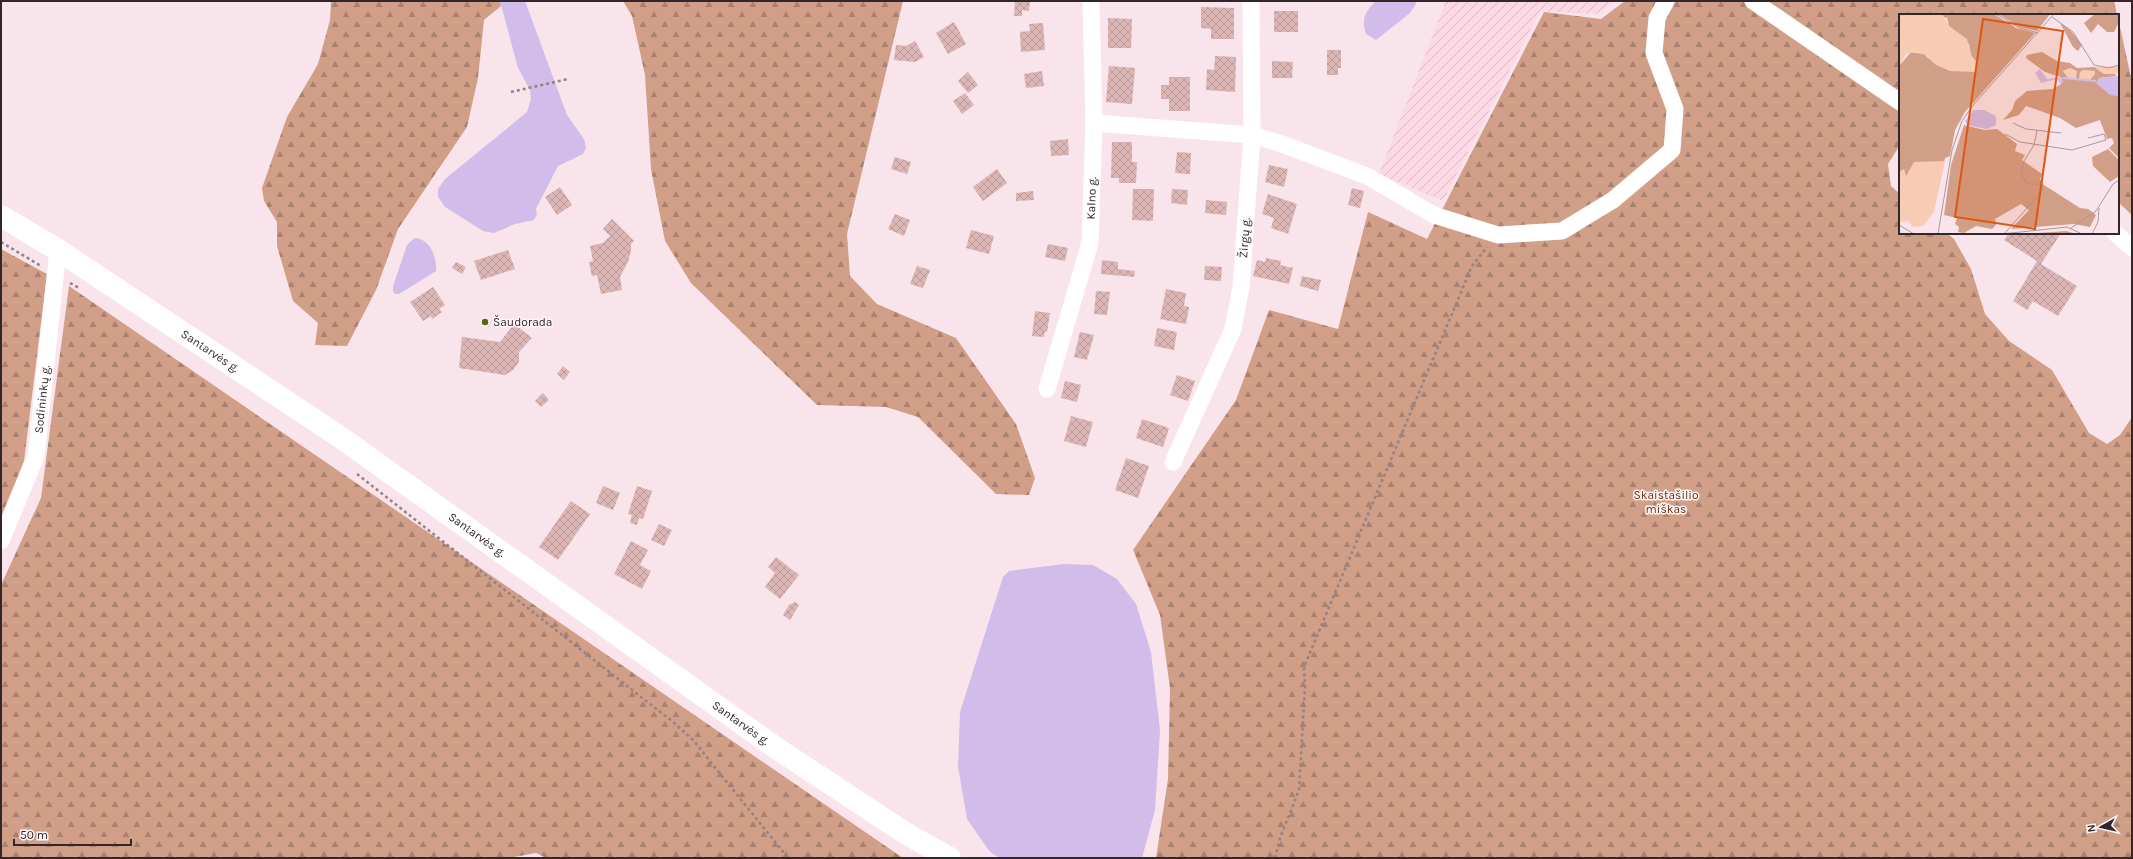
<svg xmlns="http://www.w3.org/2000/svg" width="2133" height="859" viewBox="0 0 2133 859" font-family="Karla,sans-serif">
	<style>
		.industrial { fill: url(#industrial-furrows) }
		.forest { fill: url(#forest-firs) }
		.water { fill: #d1bcea }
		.building { fill: url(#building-cross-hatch) }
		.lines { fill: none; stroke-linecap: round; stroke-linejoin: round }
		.path { stroke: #938287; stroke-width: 2.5; stroke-dasharray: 3 3; stroke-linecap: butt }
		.minor { stroke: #fff; stroke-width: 17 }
		.secondary { stroke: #fff; stroke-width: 22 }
		.poi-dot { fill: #536917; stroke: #fef6f8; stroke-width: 1.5 }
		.labels { text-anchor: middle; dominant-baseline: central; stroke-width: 3; stroke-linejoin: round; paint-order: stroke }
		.street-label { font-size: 12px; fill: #33262a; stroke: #fef6f8 }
		.poi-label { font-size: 12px; fill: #33262a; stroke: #fef6f8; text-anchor: start }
		.park-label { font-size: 12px; fill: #6b2e08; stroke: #fef6f8 }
		.inset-river { fill: none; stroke: #d1bcea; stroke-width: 2 }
		.inset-road { fill: none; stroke: #aa989e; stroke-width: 1 }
		.view { fill: #df560e; fill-opacity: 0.15; stroke: #df560e; stroke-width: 2 }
		.inset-edge { fill: none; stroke: #33262a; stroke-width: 2 }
	</style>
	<defs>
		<pattern id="industrial-furrows" width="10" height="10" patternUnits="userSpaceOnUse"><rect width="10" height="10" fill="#fcd8e4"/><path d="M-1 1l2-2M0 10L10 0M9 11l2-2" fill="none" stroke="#d8b9c4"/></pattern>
		<pattern id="forest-firs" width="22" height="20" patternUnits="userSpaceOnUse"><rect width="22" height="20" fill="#d19f87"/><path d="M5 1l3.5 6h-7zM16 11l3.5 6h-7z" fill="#aa816f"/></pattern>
		<pattern id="building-cross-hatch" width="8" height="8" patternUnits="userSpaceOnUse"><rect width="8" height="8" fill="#dbb6b4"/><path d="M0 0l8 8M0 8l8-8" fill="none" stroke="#bc9c9b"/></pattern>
	</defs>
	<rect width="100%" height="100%" fill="#fae4eb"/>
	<polygon class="industrial" points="1446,1 1616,1 1598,14 1540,11 1443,201 1379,174"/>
	<g class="forest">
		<polygon points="331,1 500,1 501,6 484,20 478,78 467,127 398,229 376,290 347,346 315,345 318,323 293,301 277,246 277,222 264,201 262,188 287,117 318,64 330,20"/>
		<polygon points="623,1 903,1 847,234 850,276 877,304 956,338 1016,424 1035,478 1029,495 996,494 918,417 886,407 817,405 691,283 665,241 651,169 645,75 632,16"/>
		<polygon points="1625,1 2114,1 2117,15 1900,15 1900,145 1888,164 1891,186 1900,194 1900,233 1946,233 1954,239 1971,269 1985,314 2009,341 2052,370 2089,433 2107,444 2120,435 2132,417 2132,858 1156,858 1168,779 1170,688 1160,615 1133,550 1236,400 1269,310 1338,329 1368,212 1427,239 1544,12 1601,19"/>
		<polygon points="2118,18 2132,82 2132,215 2118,202"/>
		<polygon points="1,249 47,274 24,461 1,517"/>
		<polygon points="69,286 903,858 546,858 536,853 509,858 1,858 1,585 41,498"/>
	</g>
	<g class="water">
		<polygon points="500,1 525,1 567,115 584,139 586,148 583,154 558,166 540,201 536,209 537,214 534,220 515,224 494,233 483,231 445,207 438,197 438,189 445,179 527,112 531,99 530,90 518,68"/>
		<path d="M1376,1H1415L1416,4L1410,13L1376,40L1366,34C1361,19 1365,12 1376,1Z"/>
		<path d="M415,238C430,239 437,257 436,271L399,294H395L393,291V286L407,245Z"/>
		<polygon points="1064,564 1093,565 1117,579 1136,604 1151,652 1160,730 1155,810 1142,858 1000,858 990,852 967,819 958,767 960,712 1003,577 1009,571"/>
	</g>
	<g class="building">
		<polygon points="1015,1 1030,1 1029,11 1022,10 1022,16 1014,16"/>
		<polygon points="1201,7 1234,8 1234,39 1211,39 1211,29 1201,28"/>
		<rect x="1274" y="11" width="24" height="21"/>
		<polygon points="1108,18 1132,19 1131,48 1108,48"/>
		<polygon points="954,22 966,44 948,54 936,33"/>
		<polygon points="1043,23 1045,50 1021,52 1020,32 1030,31 1029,24"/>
		<polygon points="915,41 924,57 915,62 894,60 896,45 906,46"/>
		<polygon points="1327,50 1341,50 1341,68 1338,68 1338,75 1327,75"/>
		<polygon points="1215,56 1236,57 1235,92 1206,90 1207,69 1214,70"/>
		<polygon points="1272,61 1293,62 1292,78 1272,78"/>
		<polygon points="1109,66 1135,68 1132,104 1106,102"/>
		<polygon points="1042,71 1044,86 1026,88 1024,74"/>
		<polygon points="968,72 978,85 968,93 958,81"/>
		<polygon points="1169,77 1190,77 1190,111 1169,111 1169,99 1161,99 1161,85 1169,85"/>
		<polygon points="965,93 974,105 962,114 953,101"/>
		<polygon points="1068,139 1069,155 1051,156 1050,141"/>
		<polygon points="1112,142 1132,142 1132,162 1137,162 1136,183 1119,183 1119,178 1111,178"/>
		<polygon points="1177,152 1191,153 1190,174 1175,173"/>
		<polygon points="895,157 911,162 907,174 891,169"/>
		<polygon points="1269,165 1288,169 1284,187 1265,182"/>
		<polygon points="997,169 1007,183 983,201 973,187"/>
		<polygon points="560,187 572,205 557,215 545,197"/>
		<polygon points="1352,188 1364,191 1360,208 1348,205"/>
		<polygon points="1133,189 1154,189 1153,221 1132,220"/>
		<polygon points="1172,189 1188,190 1187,205 1171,203"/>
		<polygon points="1033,191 1034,200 1016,201 1016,193"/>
		<polygon points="1268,194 1297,204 1288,234 1271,228 1274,218 1262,214"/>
		<polygon points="1206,200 1227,202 1226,215 1205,213"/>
		<polygon points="895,214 910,220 904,236 888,229"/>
		<polygon points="612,219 634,241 631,244 631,251 628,262 620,277 622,290 601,294 597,275 592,276 589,262 593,261 590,246 603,243 610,236 603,229"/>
		<polygon points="971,230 994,236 989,254 966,248"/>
		<polygon points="2009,233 2061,233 2041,264 2077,286 2058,316 2033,301 2027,310 2013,301 2037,261 2004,240"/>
		<polygon points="1048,244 1068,248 1065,261 1045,257"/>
		<polygon points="508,250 515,269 481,280 474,261"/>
		<polygon points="1266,258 1281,261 1280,265 1293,268 1289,284 1253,276 1257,260 1265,262"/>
		<polygon points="1102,260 1118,262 1118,269 1135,271 1134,277 1101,274"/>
		<polygon points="456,262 466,267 462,274 452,268"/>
		<polygon points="917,266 930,270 923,288 910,284"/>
		<polygon points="1205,266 1222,267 1221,281 1204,280"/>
		<polygon points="1302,276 1321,280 1318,291 1300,286"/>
		<polygon points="433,287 445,305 439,309 442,312 432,319 431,316 423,321 410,302"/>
		<polygon points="1166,289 1186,293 1184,306 1189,307 1186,324 1160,319"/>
		<polygon points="1096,291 1110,292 1107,315 1094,314"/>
		<polygon points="1035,311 1050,313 1047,332 1045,331 1044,337 1032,336"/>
		<polygon points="514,324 532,338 519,352 519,362 513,370 505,375 459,368 462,337 500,342"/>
		<polygon points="1157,328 1177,332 1174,350 1154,346"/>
		<polygon points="1080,332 1094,335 1087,360 1074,357"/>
		<polygon points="563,366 570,372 564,380 557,374"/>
		<polygon points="1177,375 1195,381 1188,401 1170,395"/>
		<polygon points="1065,381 1081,385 1077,402 1061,398"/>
		<polygon points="543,393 549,400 541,407 535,401"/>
		<polygon points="1071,416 1093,422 1086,447 1064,441"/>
		<polygon points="1142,419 1169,428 1163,447 1136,438"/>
		<polygon points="1126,458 1149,466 1138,498 1115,490"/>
		<polygon points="603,486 620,493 613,510 596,503"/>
		<polygon points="637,486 652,491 643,519 639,518 637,525 630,523 632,515 628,514"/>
		<polygon points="571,501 590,514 558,560 539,547"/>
		<polygon points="659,524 672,530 664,546 651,540"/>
		<polygon points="631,541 648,550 640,565 651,571 642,589 614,574"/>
		<polygon points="776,557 799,575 780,599 765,587 775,573 768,567"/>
		<polygon points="795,602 799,605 790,620 783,615 789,605"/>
	</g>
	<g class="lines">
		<g class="path">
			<polyline points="511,92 568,79"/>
			<polyline points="1,242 41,266"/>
			<polyline points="70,283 79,288"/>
			<polyline points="357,474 673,722 693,740 788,858"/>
			<polyline points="1275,858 1280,838 1299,790 1305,686 1304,667 1472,266 1487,247"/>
		</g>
		<g class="minor">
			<polyline points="1753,1 1900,102"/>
			<polyline points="1094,123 1252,135 1282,144 1367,176 1434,215 1498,235 1562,231 1613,200 1672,150 1675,109 1654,53 1657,18 1666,1"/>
			<polyline points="2115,233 2132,248"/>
			<path id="s1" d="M1047,389L1090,243L1094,123L1091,1"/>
			<path id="s2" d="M1173,462L1233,329L1241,287L1252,135L1251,1"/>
			<path id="s3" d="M1,541L36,456L58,250"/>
		</g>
		<path class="secondary" id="s4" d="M1,216L58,250L340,437L776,748L905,833L950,858"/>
	</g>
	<circle class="poi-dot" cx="485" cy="322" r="4"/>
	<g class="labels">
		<g class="street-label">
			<text stroke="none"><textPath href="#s1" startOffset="197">Kalno g.</textPath></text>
			<text stroke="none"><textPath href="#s2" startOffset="238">Žirgų g.</textPath></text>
			<text stroke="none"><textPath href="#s4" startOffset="249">Santarvės g.</textPath></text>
			<text stroke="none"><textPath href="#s3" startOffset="149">Sodininkų g.</textPath></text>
			<text stroke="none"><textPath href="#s4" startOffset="573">Santarvės g.</textPath></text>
			<text stroke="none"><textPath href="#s4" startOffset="897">Santarvės g.</textPath></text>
		</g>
		<g class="poi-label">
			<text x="493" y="322">Šaudorada</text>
		</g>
		<g class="park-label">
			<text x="1666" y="495">Skaistašilio<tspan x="1666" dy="14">miškas</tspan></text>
		</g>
	</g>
	<g transform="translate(1899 14)">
		<rect width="220" height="220" fill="#fae4eb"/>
		<path d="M220,52V59L216,60H205L195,53ZM171,54L178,57L177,65L169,64L164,57ZM184,56L196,57V60L190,67L180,65L181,58ZM3,155H5L22,163L3,170L0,168V158Z" fill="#f8cbb5"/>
		<path d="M32,0H95L117,14L136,19L66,98L56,116L51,142L46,144L39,177L15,161L7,162L5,155L0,158V52L12,38L25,40L30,45L77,48L72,41L70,30L50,12L48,4ZM99,0H151L138,17L121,13ZM196,0H220V8L215,18H208L199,10L192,19L185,9ZM161,9L171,16L183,31L179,37L174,33ZM143,38L158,47L171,49L178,54L195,53L205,60H216L217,62L200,64L218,82L220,81V144L210,134L215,129L213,124L208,125L201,106L177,114L161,104L127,92L120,101L104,106L113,96L116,87L128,77L154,75L162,70L161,63L146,58L127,44L128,41ZM171,54L178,57L177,65L169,64L164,57ZM184,56L196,57V60L190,67L180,65L181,58ZM65,111L85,116L98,115L118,130L116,137L126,141L123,146L143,160L141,165L145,171L181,194L189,195L197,201L191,213L175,210L112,215L130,196L122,190L96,205L97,211L93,215L77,212L65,219L59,218L60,213L56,210L58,204L45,201L52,151ZM209,135L220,146V162L211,168L194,152L193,143ZM167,217L178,220H127L139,219Z" fill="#d19f87" fill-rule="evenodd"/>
		<path d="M0,0L44,1L50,12L68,25L72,41L77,49L76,58L51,57L37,51L25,40L18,38L7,40L0,52Z" fill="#f8cbb5"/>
		<path d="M46,147L35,198L24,212L14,213L9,207L0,208V168L7,169V162L15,148Z" fill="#f8cbb5"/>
		<path d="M141,55L148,65L163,63L164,69L161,70L158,65L142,69L136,59ZM220,62V81L218,82L211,81L197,69L200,64ZM75,96H85L97,102V111L88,115L68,111L66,107Z" fill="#d1bcea"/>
		<path class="inset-river" d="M164,64L197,67"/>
		<path class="inset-road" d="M97,0L121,14L139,19M153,3L174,18L195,51L210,54L220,51M114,109L127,115L162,119M106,120L121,128L173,136L207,126L205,120L189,124M0,211L15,220M172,214L197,197L214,170L220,166M39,220L53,136L63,107L75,90L155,0M103,220L168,213L183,220M105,220L145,175L140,170H128L122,159L125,147L135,131L138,117M193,220L199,208L200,194"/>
		<path class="view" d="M84,5L164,17L136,215L56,203Z"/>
		<rect width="220" height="220" class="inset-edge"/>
	</g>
	<rect width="2133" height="859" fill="none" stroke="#33262a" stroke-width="4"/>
	<g transform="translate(2101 827) rotate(262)" stroke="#fef6f8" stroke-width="3" paint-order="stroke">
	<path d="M0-3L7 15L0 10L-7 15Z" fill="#33262a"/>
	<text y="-6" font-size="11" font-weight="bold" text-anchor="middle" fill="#33262a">N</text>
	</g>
	<path d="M14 839v6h117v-6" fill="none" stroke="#33262a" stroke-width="2"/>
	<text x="20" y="839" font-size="12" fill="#33262a" stroke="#fef6f8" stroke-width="3" paint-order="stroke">50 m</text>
</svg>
